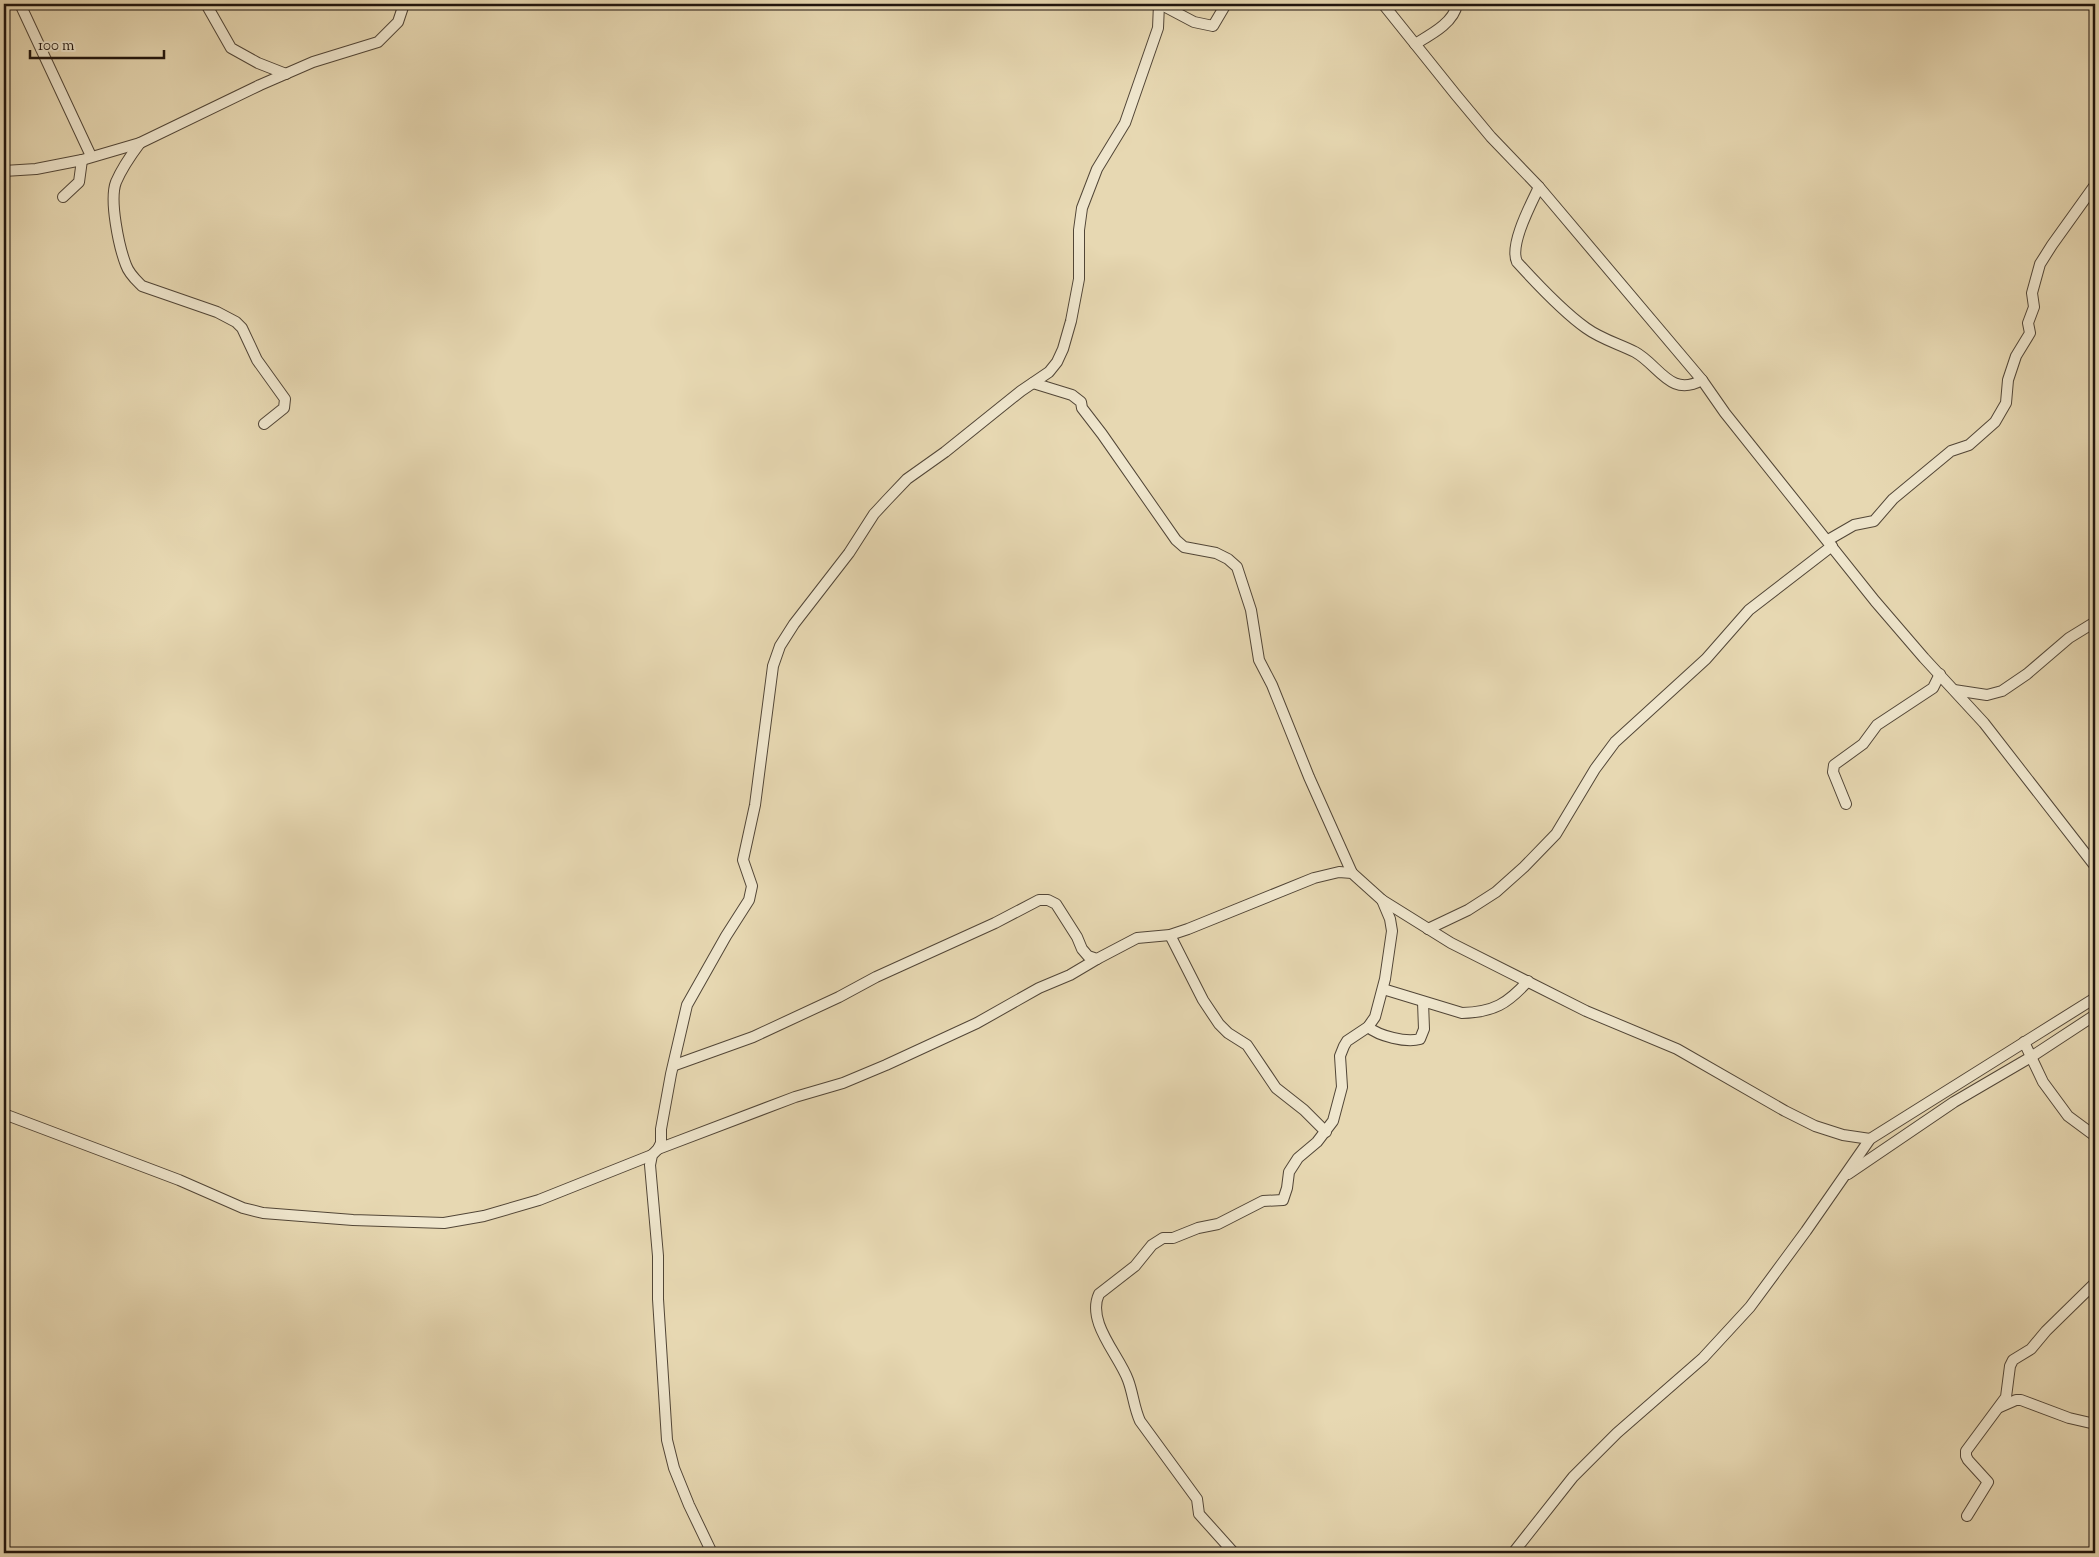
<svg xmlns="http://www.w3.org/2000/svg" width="2099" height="1557" viewBox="0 0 2099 1557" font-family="'Sorts Mill Goudy',serif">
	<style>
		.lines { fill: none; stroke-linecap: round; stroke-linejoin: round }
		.minor-casing { stroke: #524637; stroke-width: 12 }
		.minor { stroke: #efe6cd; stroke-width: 10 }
	</style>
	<rect width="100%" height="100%" fill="#e7d8b2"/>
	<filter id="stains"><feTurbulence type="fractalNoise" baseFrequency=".004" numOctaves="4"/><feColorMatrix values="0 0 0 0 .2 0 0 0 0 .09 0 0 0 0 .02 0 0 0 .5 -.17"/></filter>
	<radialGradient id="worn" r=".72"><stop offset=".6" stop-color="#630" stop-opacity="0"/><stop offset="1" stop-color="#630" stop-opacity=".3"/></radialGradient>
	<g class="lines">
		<g class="minor-casing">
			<g id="minor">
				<polyline points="20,4 91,156"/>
				<polyline points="206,4 231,48 258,63 286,74"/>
				<polyline points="1160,4 1194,22 1213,26 1226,4"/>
				<polyline points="1383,4 1456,95 1491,137 1539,187 1702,380 1725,413 1875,601 1924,658 1984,723 2095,866"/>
				<path d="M1415,44C1430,35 1454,23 1457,4"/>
				<path d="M140,143C131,155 122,168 116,182C109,200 119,247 126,265C129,274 136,280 142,286L217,312L236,322L242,328L257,360L285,399L284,408L264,424"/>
				<polyline points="4,171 36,169 82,160 140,143 260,85 313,62 378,42 398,22 404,4"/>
				<path d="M1539,187C1531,204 1509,245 1517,262C1537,284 1562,311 1586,328C1601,339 1619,344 1635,352C1659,365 1670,398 1702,380"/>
				<polyline points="63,197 79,182 82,160"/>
				<polyline points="1033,383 1072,395 1081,402 1082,408 1102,434 1176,540 1184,547 1216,553 1228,559 1237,567 1251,610 1259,660 1272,685 1309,777 1352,873"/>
				<polyline points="1828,540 1854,525 1874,521 1893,499 1951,451 1969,445 1995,422 2006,403 2008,380 2016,356 2030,333 2028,323 2034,307 2032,293 2040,264 2052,245 2095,185"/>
				<polyline points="1954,690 1987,695 2002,691 2027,674 2069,638 2095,622"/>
				<polyline points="1846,804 1833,772 1834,765 1863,744 1877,725 1933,688 1940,674"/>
				<polyline points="1428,929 1468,910 1496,892 1524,867 1556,834 1595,769 1615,742 1706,659 1749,610 1832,546"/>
				<polyline points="1170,935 1203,1000 1219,1024 1228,1033 1247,1045 1276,1088 1304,1110 1326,1132"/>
				<path d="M1383,989L1462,1013C1494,1012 1507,1004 1528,981"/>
				<path d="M1368,1027C1379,1036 1406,1043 1420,1039L1424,1029L1423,1002"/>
				<polyline points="2024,1042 2043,1082 2068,1116 2095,1136"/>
				<polyline points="675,1065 753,1037 839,997 876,977 995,923 1039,900 1048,900 1056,904 1077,937 1082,949 1088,956 1097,959 1137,938 1170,935 1188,929 1314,878 1339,872 1352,873 1382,900 1451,943 1586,1011 1677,1049 1785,1111 1815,1126 1843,1135 1870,1139"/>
				<polyline points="4,1114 179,1180 243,1208 263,1213 353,1220 444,1223 484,1216 539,1200 652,1155"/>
				<polyline points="658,1149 795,1097 843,1083 886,1065 977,1023 1039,988 1070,975 1097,959"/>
				<polyline points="1848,1174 1954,1102 2031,1057 2095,1015"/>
				<polyline points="2000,1407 2016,1400 2021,1400 2069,1418 2095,1424"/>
				<polyline points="1967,1516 1988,1482 1968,1460 1966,1456 1966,1451 2006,1397 2010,1366 2013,1360 2031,1349 2046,1331 2095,1283"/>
				<polyline points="712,1553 689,1505 674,1468 667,1440 658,1299 658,1256 650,1165 652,1155 658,1149 661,1143 661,1129 671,1074 687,1005 726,936 749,900 752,886 743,860 755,805 773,666 780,646 794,624 849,553 874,514 887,500 907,479 945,452 1021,391 1049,372 1057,362 1063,349 1071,321 1079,279 1079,230 1082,208 1097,169 1125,123 1158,28 1159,4"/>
				<path d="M1234,1553L1199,1514L1197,1499L1140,1421C1134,1408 1133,1393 1128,1380C1119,1355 1086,1322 1099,1294L1135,1266L1152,1245L1163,1238H1173L1198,1228L1218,1224L1263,1201L1283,1200L1287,1188L1289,1172L1298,1158L1317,1142L1333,1121L1342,1087L1340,1056L1344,1046L1347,1041L1368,1027L1375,1017L1385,979L1392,931L1390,919L1382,900"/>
				<polyline points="1513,1553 1573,1477 1617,1433 1703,1358 1750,1307 1806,1231 1870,1139 2095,998"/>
			</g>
		</g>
		<use href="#minor" class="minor"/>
	</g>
	<rect width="2099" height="1557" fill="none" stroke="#e7d8b2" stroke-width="20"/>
	<rect x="5" y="5" width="2089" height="1547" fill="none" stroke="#20150e" stroke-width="2.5"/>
	<rect x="10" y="10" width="2079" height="1537" fill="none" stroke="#20150e"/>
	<path d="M30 50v8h134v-8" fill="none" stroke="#20150e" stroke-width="2.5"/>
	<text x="38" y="50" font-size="15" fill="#20150e" stroke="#efe6cd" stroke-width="4" paint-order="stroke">100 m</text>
	<rect width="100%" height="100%" filter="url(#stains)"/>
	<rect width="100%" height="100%" fill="url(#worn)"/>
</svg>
